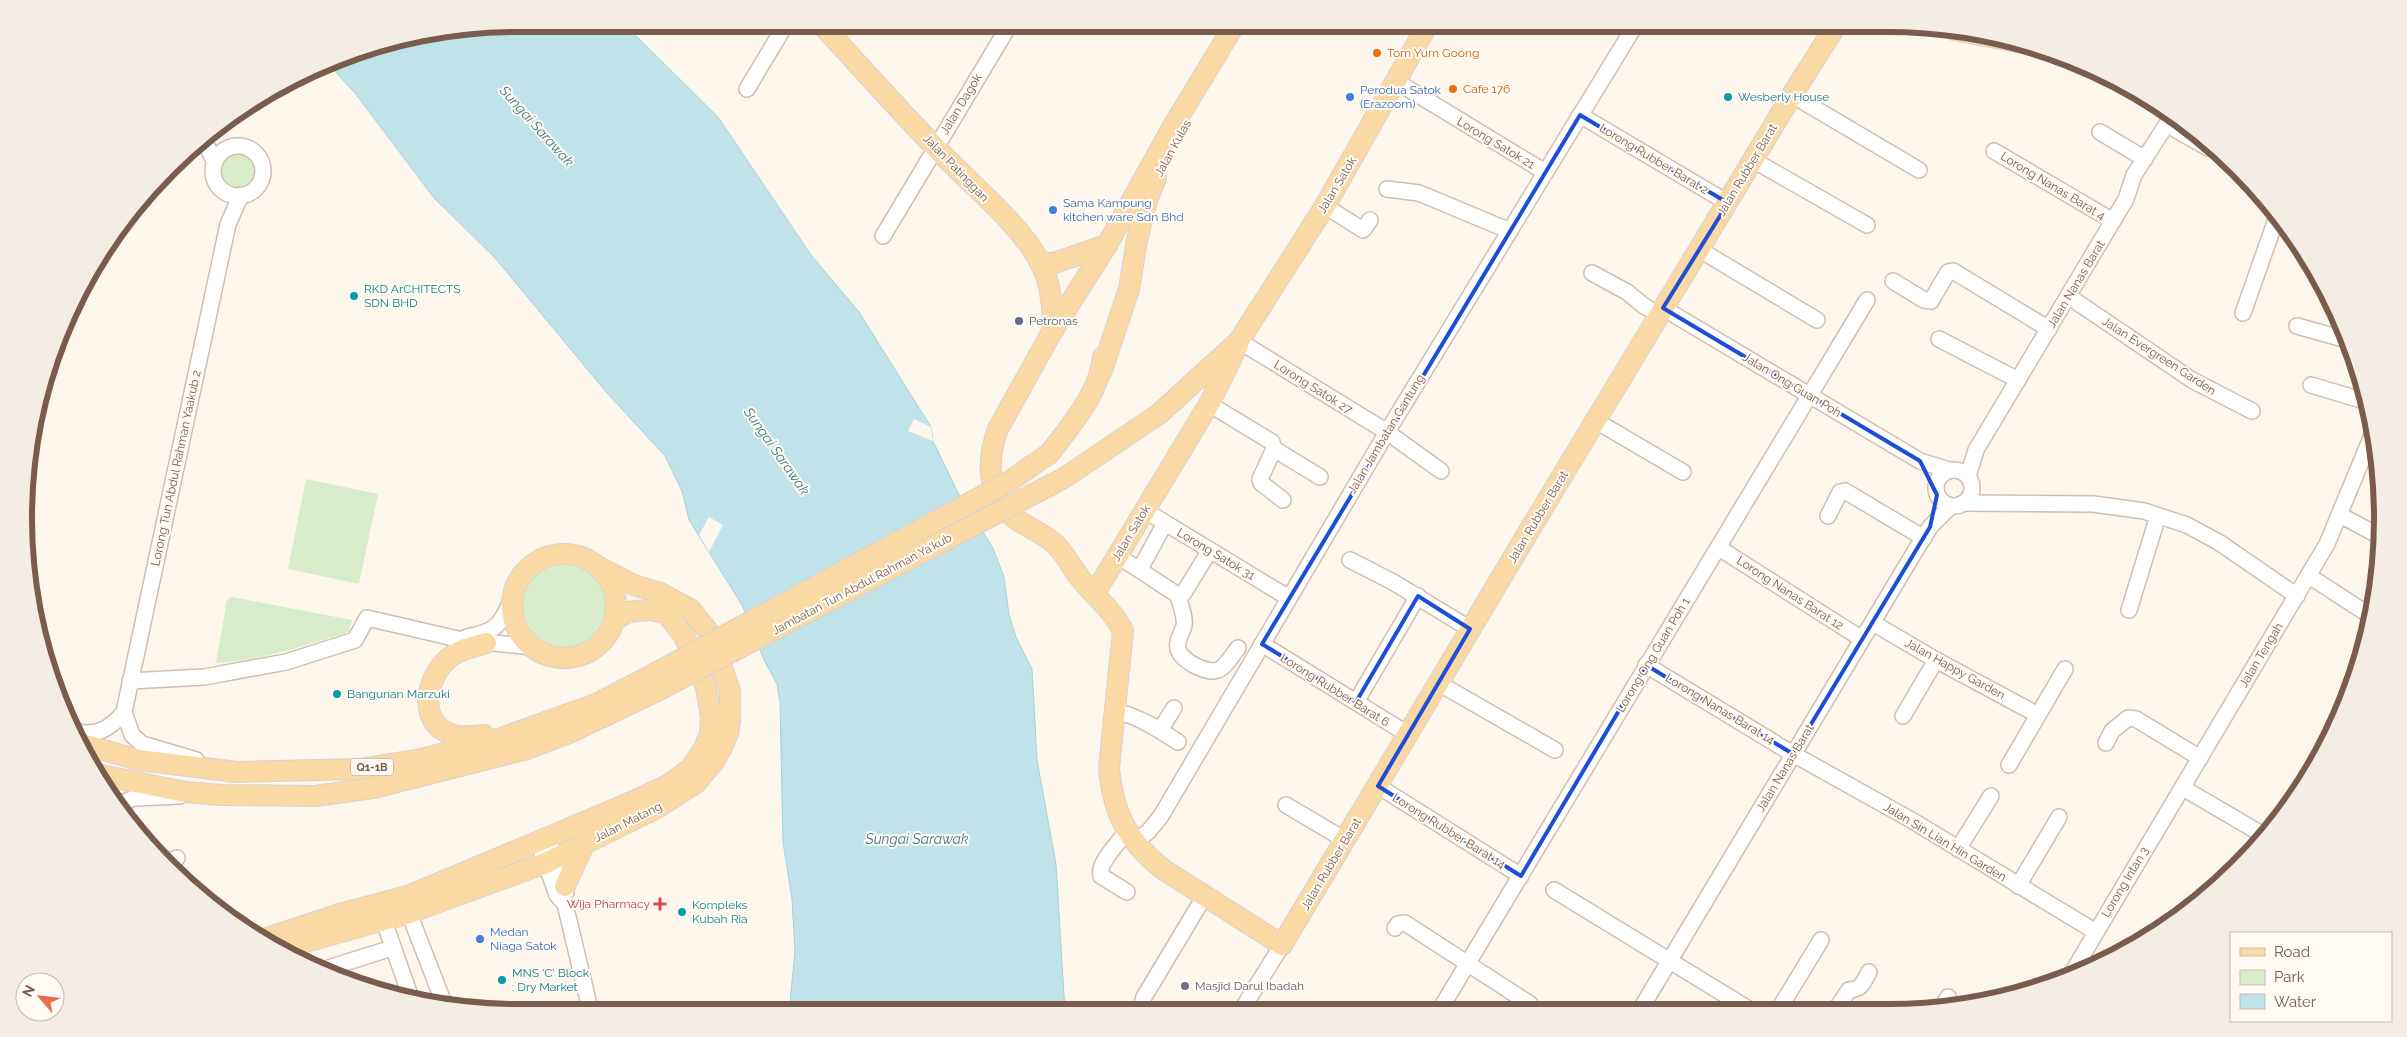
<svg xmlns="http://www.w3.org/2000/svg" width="2407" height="1037" viewBox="0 0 2407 1037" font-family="Raleway,sans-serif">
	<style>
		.green { fill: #d8ecc9 }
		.water { fill: #bfe3e8; stroke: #a5d3da }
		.pier { fill: #fdf6ec }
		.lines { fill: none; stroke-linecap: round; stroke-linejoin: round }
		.minor-casing { stroke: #d1beb0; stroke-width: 18 }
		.major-casing { stroke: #dad1cd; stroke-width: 22 }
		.minor { stroke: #fff; stroke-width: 15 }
		.major { stroke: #fbd9a5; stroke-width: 20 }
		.major-bridge-casing { stroke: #dad1cd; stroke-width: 22; stroke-linecap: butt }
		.major-bridge { stroke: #fbd9a5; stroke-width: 20 }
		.marked { fill: none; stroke: #1d4ed8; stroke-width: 4; stroke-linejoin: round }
		.food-dot { fill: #e8710a; stroke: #fffaf3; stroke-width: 2 }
		.shop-dot { fill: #3f7fe0; stroke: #fffaf3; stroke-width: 2 }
		.culture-dot { fill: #0f9aa8; stroke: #fffaf3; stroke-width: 2 }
		.service-dot { fill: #5c6f8a; stroke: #fffaf3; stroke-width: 2 }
		.health-dot { fill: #e0444e; stroke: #fffaf3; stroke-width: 2 }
		.worship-dot { fill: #6b7280; stroke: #fffaf3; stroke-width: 2 }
		.labels { text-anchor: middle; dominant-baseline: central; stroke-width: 4; stroke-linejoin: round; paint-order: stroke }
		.shield { fill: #fffaf3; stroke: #a28b7f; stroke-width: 1 }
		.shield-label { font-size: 11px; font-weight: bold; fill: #7a5c4d }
		.food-label { font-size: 12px; fill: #c56008; stroke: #fffaf3; text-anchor: start }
		.shop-label { font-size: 12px; fill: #366cbe; stroke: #fffaf3; text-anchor: start }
		.culture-label { font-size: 12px; fill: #0d838f; stroke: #fffaf3; text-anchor: start }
		.street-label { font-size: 12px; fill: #7a5c4d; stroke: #fffaf3 }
		.service-label { font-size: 12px; fill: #4e5e75; stroke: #fffaf3; text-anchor: start }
		.health-label { font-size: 12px; fill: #be3a42; stroke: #fffaf3; text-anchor: end }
		.worship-label { font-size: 12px; fill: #5b616d; stroke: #fffaf3; text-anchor: start }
		.water-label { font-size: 14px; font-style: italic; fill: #437c86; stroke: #fffaf3 }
		.rim { fill: none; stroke: #7a5c4d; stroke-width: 6 }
	</style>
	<rect width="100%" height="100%" fill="#fdf6ec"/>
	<g class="green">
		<circle cx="238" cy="171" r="21"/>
		<polygon points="306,479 378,494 359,584 288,569"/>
		<circle cx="564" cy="607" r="42"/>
		<path d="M231,597H232L352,620L349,632C305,645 261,661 216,663L227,600Z"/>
	</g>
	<polygon class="water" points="519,24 624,24 718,117 811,255 859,312 931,427 933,441 957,491 993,548 1004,577 1009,615 1016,637 1032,669 1037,760 1056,864 1065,1012 789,1012 795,952 792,899 783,842 780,702 777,684 764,660 742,605 689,520 682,491 665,456 607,393 495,258 434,198 355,93 328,64 359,50 422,33"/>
	<g class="pier">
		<polygon points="914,419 931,427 933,441 908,431"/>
		<polygon points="709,517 723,525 709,552 699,535"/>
	</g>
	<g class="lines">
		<g class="minor-casing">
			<g id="minor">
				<polyline points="1397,82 1545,172"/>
				<polyline points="747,89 786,24"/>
				<polyline points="1792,95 1919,170"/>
				<polyline points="1580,115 1728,203"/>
				<polyline points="2176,130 2208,148 2216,148"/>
				<polyline points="2100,132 2145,159"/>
				<polyline points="203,139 215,162"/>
				<circle cx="238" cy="171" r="25"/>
				<polyline points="1994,151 2113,221"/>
				<polyline points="1753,160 1867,225"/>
				<polyline points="1387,189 1419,193 1510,231"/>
				<polyline points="1325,206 1363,230 1370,220"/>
				<polyline points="883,236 1010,24"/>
				<polyline points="1700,250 1817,320"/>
				<polyline points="1592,273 1627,292 1644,306 1660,315"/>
				<polyline points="1893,281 1924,300 1931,301 1948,272 1953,271 2049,329"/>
				<polyline points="2068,296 2192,380 2252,411"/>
				<polyline points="1663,308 1920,461 1949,470"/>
				<polyline points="2243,313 2278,214"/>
				<polyline points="2297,326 2347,340"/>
				<polyline points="1939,339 2018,380"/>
				<polyline points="1239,341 1387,432 1441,471"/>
				<polyline points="2311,385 2368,402"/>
				<polyline points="1209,404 1272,442 1274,449 1260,479 1261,483 1283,500"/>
				<polyline points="1596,421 1683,472"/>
				<polyline points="1274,449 1320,477"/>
				<circle cx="1954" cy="488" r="18"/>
				<polyline points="1968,476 1976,450 2126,199 2134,175 2172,116"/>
				<polyline points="1963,503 2093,504 2144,511 2187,525 2220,543 2297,596"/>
				<polyline points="1144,510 1289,598"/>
				<polyline points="2340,515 2381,537"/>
				<polyline points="1828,516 1840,492 1845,491 1924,538"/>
				<polyline points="1719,548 1862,639"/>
				<path d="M1117,556C1138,568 1157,582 1178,595L1183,594L1210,550"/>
				<polyline points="1350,560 1393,582 1470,629"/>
				<polyline points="1140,569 1165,523"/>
				<polyline points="2309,576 2366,613"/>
				<path d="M1178,595C1180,604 1186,618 1184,626C1182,633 1176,640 1178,649C1181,661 1209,676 1220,669C1227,665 1233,654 1238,648"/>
				<polyline points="2129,610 2158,516"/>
				<polyline points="1873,623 1936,660 2038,715"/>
				<path d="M467,637C497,632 501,624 513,597"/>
				<polyline points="1262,644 1409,735"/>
				<polyline points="1646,665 1793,754 1913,821 2096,932"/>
				<polyline points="130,681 204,677 286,662 355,640 367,618 458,639 532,647"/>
				<polyline points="1440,684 1555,750"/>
				<polyline points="1356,702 1418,596"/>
				<path d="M1115,711C1138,716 1158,729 1178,742"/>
				<polyline points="124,712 132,735 142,744 196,760"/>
				<polyline points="1903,716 1936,660"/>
				<polyline points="1160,730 1174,708"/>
				<path d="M74,731C96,737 110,729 124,712L228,224L241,195"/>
				<polyline points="2106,743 2112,731 2128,718 2136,719 2200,758"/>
				<polyline points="2009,765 2065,669"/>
				<polyline points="1378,786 1521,876"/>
				<polyline points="2183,788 2265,836"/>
				<polyline points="118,805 134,798 180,796"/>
				<polyline points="1286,805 1345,840"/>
				<path d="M1126,832C1119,843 1097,863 1101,876L1127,892"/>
				<polyline points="548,838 566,892"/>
				<polyline points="538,842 557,895 565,904 591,1013"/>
				<polyline points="1134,842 1148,832 1161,816 1387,432 1636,24"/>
				<polyline points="1958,849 1991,796"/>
				<polyline points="165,862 177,858"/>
				<polyline points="2018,886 2059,817"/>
				<polyline points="1554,890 1750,1010"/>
				<polyline points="409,913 445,1006"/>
				<polyline points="384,921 412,1001"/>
				<polyline points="1395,928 1398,924 1405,923 1530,1004"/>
				<polyline points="322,970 392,948"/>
				<polyline points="2069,978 2327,544 2373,433"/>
				<polyline points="1779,1009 1821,940"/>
				<path d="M1836,1009L1849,990C1862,989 1863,983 1869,972"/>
				<polyline points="1941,1009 1948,997"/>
				<polyline points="1640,1010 1917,548 1930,527 1951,506"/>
				<polyline points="1153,1011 1145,1009 1142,1004 1144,997 1204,897"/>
				<polyline points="1241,1011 1282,945"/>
				<polyline points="1439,1011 1867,300"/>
			</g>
		</g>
		<g class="major-casing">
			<g id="major">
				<path d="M821,24C859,65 897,108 937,149C968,182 1021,224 1041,264C1051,284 1053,309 1053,330"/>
				<path d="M1235,24L1172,128L1107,245L1053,330L998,429C987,458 986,495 1013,517C1026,527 1043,533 1055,544C1065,553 1071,567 1080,578C1094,596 1113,610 1123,631L1109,768C1113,814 1128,842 1164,870L1282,945L1532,526L1792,95L1837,24"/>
				<polyline points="1954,30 2022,43"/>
				<polyline points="1040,263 1054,263 1107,245"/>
				<polyline points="1102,370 1129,289 1137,240 1147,200 1156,178"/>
				<path d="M1050,453C1071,425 1100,392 1103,357"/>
				<polyline points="1064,478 1159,414 1239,341 1325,206 1428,24"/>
				<circle cx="564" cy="606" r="52"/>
				<polyline points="1095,593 1209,404 1238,345"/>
				<path d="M484,735C475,736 466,737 457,736C416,727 424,678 450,657C460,649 474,647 486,643"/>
				<polyline points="79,743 139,760 237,772 360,769 421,759 490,742 596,704 652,675"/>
				<polyline points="96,774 185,792 221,795 315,796 373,788 527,749 569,733 659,690"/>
				<polyline points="565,886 584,844"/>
				<polyline points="261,940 340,914 408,896 625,805 668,785 690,769 703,750 710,735 711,717 706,688 684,636 666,613 650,610 638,611 628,612 615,620"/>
				<polyline points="277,950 409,913 546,863 657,808 696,783 713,763 722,747 728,734 730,720 730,691 711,635 690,609 660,593 634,585 599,567"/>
			</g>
		</g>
		<use href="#minor" class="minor"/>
		<use href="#major" class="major"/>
		<g class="major-bridge-casing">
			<g id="major-bridge">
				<polyline points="652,675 1010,481 1050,453"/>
				<polyline points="659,690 1064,478"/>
			</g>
		</g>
		<use href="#major-bridge" class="major-bridge"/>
	</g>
	<path class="marked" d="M1580,115L1728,203L1663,308L1920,461L1937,495L1930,527L1793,754L1646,665L1521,876L1378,786L1470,629L1418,596L1356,702L1262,644Z"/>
	<g class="food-dot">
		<circle cx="1377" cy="53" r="5"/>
		<circle cx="1453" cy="89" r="5"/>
	</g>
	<g class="shop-dot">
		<circle cx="1350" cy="97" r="5"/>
		<circle cx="1053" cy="210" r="5"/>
		<circle cx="480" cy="939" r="5"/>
	</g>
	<g class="culture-dot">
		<circle cx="1728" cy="97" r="5"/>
		<circle cx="354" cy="296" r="5"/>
		<circle cx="337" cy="694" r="5"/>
		<circle cx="682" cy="912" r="5"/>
		<circle cx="502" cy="980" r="5"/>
	</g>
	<circle class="service-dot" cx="1019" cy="321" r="5"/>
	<path class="health-dot" d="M657.5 896.5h5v5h5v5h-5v5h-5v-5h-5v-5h5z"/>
	<circle class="worship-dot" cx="1185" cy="986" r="5"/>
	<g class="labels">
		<rect class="shield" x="351" y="758.5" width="42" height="17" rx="4"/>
		<g class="shield-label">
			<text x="372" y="767">Q1-1B</text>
		</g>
		<g class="food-label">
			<text x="1387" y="53">Tom Yum Goong</text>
			<text x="1463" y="89">Cafe 176</text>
		</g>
		<g class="shop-label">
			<text x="1360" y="90">Perodua Satok<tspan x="1360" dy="14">(Erazoom)</tspan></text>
			<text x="1063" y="203">Sama Kampung<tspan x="1063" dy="14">kitchen ware Sdn Bhd</tspan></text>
			<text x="490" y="932">Medan<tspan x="490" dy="14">Niaga Satok</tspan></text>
		</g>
		<g class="culture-label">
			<text x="1738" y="97">Wesberly House</text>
			<text x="364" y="289">RKD ArCHITECTS<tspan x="364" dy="14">SDN BHD</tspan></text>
			<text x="347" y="694">Bangunan Marzuki</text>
			<text x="692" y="905">Kompleks<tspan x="692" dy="14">Kubah Ria</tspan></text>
			<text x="512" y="973">MNS 'C' Block<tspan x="512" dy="14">: Dry Market</tspan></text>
		</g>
		<g class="street-label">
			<text transform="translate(961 104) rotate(-59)">Jalan Dagok</text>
			<text transform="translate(1496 143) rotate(31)">Lorong Satok 21</text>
			<text transform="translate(1173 148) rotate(-61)">Jalan Kulas</text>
			<text transform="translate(1654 159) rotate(31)">Lorong Rubber Barat 2</text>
			<text transform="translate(956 168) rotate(46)">Jalan Patinggan</text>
			<text transform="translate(1747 170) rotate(-59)">Jalan Rubber Barat</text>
			<text transform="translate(1337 185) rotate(-59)">Jalan Satok</text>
			<text transform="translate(2053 186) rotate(31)">Lorong Nanas Barat 4</text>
			<text transform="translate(2076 284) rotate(-59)">Jalan Nanas Barat</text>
			<text transform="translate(2159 356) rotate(33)">Jalan Evergreen Garden</text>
			<text transform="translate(1792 385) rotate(31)">Jalan Ong Guan Poh</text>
			<text transform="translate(1313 387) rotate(32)">Lorong Satok 27</text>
			<text transform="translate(1386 434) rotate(-59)">Jalan Jambatan Gantung</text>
			<text transform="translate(176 468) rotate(-78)">Lorong Tun Abdul Rahman Yaakub 2</text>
			<text transform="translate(1538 517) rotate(-59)">Jalan Rubber Barat</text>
			<text transform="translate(1131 533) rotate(-59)">Jalan Satok</text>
			<text transform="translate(1216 554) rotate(31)">Lorong Satok 31</text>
			<text transform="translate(862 584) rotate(-28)">Jambatan Tun Abdul Rahman Ya'kub</text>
			<text transform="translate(1790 593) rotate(33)">Lorong Nanas Barat 12</text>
			<text transform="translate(1653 655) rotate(-59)">Lorong Ong Guan Poh 1</text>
			<text transform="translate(2261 655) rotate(-59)">Jalan Tengah</text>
			<text transform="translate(1955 669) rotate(29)">Jalan Happy Garden</text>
			<text transform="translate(1335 690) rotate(32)">Lorong Rubber Barat 6</text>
			<text transform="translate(1720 709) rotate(31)">Lorong Nanas Barat 14</text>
			<text transform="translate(1785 768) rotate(-59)">Jalan Nanas Barat</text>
			<text transform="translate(628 822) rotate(-27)">Jalan Matang</text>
			<text transform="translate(1449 831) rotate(32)">Lorong Rubber Barat 14</text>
			<text transform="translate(1945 842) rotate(31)">Jalan Sin Lian Hin Garden</text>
			<text transform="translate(1331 864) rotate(-59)">Jalan Rubber Barat</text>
			<text transform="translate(2125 882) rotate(-59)">Lorong Intan 3</text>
		</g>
		<g class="service-label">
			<text x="1029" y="321">Petronas</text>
		</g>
		<g class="health-label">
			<text x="650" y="904">Wija Pharmacy</text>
		</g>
		<g class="worship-label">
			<text x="1195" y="986">Masjid Darul Ibadah</text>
		</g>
		<g class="water-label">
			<text transform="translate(537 126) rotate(48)">Sungai Sarawak</text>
			<text transform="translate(777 451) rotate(55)">Sungai Sarawak</text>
			<text x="917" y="839">Sungai Sarawak</text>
		</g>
	</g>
	<path d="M0 0H2407V1037H0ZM518 32H1888A486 486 0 0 1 2374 518V518A486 486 0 0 1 1888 1004H518A486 486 0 0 1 32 518V518A486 486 0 0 1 518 32Z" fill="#f4ede6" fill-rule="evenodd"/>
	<path class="rim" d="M518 32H1888A486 486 0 0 1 2374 518V518A486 486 0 0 1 1888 1004H518A486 486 0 0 1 32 518V518A486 486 0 0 1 518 32Z"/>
	<rect x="2230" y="932" width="162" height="90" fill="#fffaf3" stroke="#cabbb1"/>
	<rect x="2240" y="948" width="25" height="8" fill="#fbd9a5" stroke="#cabbb1"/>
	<text x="2274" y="957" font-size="15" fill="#7a5c4d">Road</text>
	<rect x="2240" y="970" width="25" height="15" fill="#d8ecc9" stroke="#cabbb1"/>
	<text x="2274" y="982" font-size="15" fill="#7a5c4d">Park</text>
	<rect x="2240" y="994" width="25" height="15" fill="#bfe3e8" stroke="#cabbb1"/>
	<text x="2274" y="1007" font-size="15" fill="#7a5c4d">Water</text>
	<g transform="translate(40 997) rotate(298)"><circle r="24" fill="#fffaf3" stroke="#cabbb1"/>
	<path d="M0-4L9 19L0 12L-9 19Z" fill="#e76f51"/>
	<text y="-8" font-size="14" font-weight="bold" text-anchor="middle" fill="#7a5c4d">N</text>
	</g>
</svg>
